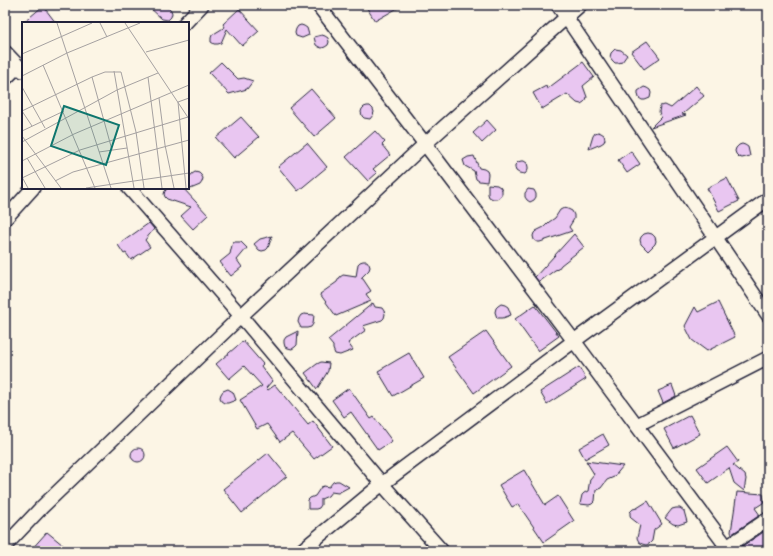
<svg xmlns="http://www.w3.org/2000/svg" width="773" height="556" viewBox="0 0 773 556" font-family="'Indie Flower',sans-serif">
	<style>
		.building { fill: #e9c6f1; stroke: #22223b }
		.lines { fill: none; stroke-linecap: round; stroke-linejoin: round }
		.street-casing { stroke: #22223b; stroke-width: 16 }
		.street { stroke: #fcf5e5; stroke-width: 13 }
		.inset-road { fill: none; stroke: #a5a1a1; stroke-width: 1 }
		.view { fill: #0f766e; fill-opacity: 0.15; stroke: #0f766e; stroke-width: 2 }
		.inset-edge { fill: none; stroke: #22223b; stroke-width: 2 }
	</style>
	<rect width="100%" height="100%" fill="#fcf5e5"/>
	<filter id="ink" filterUnits="userSpaceOnUse"><feTurbulence type="fractalNoise" baseFrequency=".025" numOctaves="2"/><feDisplacementMap in="SourceGraphic" scale="8" xChannelSelector="R" yChannelSelector="G"/><feConvolveMatrix kernelMatrix="1 2 1 2 8 2 1 2 1" color-interpolation-filters="sRGB"/></filter>
	<g filter="url(#ink)">
		<g class="building">
			<polygon points="147,5 166,5 171,10 172,13 171,17 168,20 162,19"/>
			<polygon points="365,5 403,5 375,21"/>
			<polygon points="43,6 56,23 23,23"/>
			<polygon points="239,9 259,31 242,46 227,29 221,43 218,44 214,44 211,42 211,38 212,35 225,27 223,24"/>
			<polygon points="301,25 304,26 307,28 309,35 302,38 296,36 295,33 296,29 298,26"/>
			<polygon points="322,35 325,36 328,38 329,42 328,45 325,47 322,48 319,47 316,45 314,37"/>
			<polygon points="647,41 660,58 644,69 631,52"/>
			<polygon points="615,49 621,50 627,55 622,62 618,63 615,63 612,60 610,57 611,53"/>
			<polygon points="221,62 238,79 244,78 253,81 247,89 229,94 209,73"/>
			<polygon points="583,62 594,77 583,86 587,97 586,100 584,102 581,104 577,103 567,94 542,109 533,93 546,86 547,89"/>
			<polygon points="696,86 704,96 684,113 684,112 682,114 686,115 651,127 661,117 659,112 660,106 665,105 671,108"/>
			<polygon points="644,87 647,88 650,90 651,93 650,98 645,100 642,100 639,98 638,94 638,91"/>
			<polygon points="311,89 336,118 314,137 289,108"/>
			<polygon points="367,106 370,106 373,109 374,112 373,115 370,119 364,118 362,116 361,112 362,109 364,107"/>
			<polygon points="241,117 259,137 234,158 216,138"/>
			<polygon points="487,120 496,130 482,143 473,133"/>
			<polygon points="375,131 385,142 382,145 390,155 373,169 377,173 368,181 346,157"/>
			<polygon points="598,132 601,133 604,135 605,139 604,142 601,144 589,149 593,136 595,133"/>
			<polygon points="307,143 327,167 298,191 278,167"/>
			<polygon points="742,144 745,145 748,147 750,156 742,158 739,157 736,154 735,151 736,148 739,145"/>
			<polygon points="631,151 640,164 627,173 618,160"/>
			<polygon points="474,156 479,168 484,169 487,171 488,174 487,182 479,181 476,179 474,171 465,166 463,160 468,157"/>
			<polygon points="521,161 524,161 527,163 528,167 528,170 525,174 519,173 516,171 515,168 515,165 518,162"/>
			<polygon points="195,172 199,173 201,175 203,178 202,182 200,185 188,190 188,179 192,174"/>
			<polygon points="727,178 739,201 719,211 707,188"/>
			<polygon points="488,184 497,185 500,187 502,190 502,194 500,197 497,199 493,199 489,197 488,194"/>
			<polygon points="168,188 183,188 208,215 193,229 181,216 191,207 167,199 165,197 164,194 165,191"/>
			<polygon points="528,189 534,190 536,194 536,197 534,200 530,202 527,200 525,197 525,193"/>
			<polygon points="564,208 568,209 572,211 574,215 574,219 569,227 572,231 540,242 537,242 534,240 533,236 534,233 536,231 544,227 549,222 555,218 560,210"/>
			<polygon points="149,223 154,229 145,240 150,247 131,260 126,253 124,254 118,245"/>
			<polygon points="648,233 652,234 655,237 656,241 655,244 648,251 641,244 640,240 641,237 644,234"/>
			<polygon points="574,234 584,247 561,265 558,269 555,270 539,282 535,277"/>
			<polygon points="272,236 268,248 266,250 262,251 259,250 254,244 260,239"/>
			<polygon points="234,242 241,242 247,248 237,260 242,267 231,276 227,271 226,272 226,270 220,262 230,254 232,245"/>
			<polygon points="363,261 367,261 369,264 370,267 369,270 361,278 363,279 371,291 366,294 371,301 336,316 320,294 337,282 338,280 340,277 343,275 356,277 358,264 360,262"/>
			<polygon points="718,302 735,337 707,351 692,340 685,326 695,307 698,312"/>
			<polygon points="373,303 375,307 382,308 384,311 385,314 384,318 382,320 363,326 366,330 348,343 353,350 340,355 335,354 333,349 333,346 328,340"/>
			<polygon points="501,304 505,305 508,307 511,315 503,318 497,318 495,312 496,308 498,306"/>
			<polygon points="535,305 559,336 538,351 515,319"/>
			<polygon points="304,314 314,315 313,324 311,327 307,328 301,328 298,322 299,318 301,315"/>
			<polygon points="298,331 297,345 295,347 292,349 288,348 285,347 284,343 284,340 286,337"/>
			<polygon points="486,331 511,366 474,393 448,357"/>
			<polygon points="243,341 263,364 261,366 272,381 266,388 268,390 275,385 308,425 313,421 332,446 314,459 292,433 280,442 267,424 257,429 240,400 262,386 244,366 229,379 216,364"/>
			<polygon points="409,353 424,378 393,396 378,371"/>
			<polygon points="321,362 329,363 328,371 317,389 305,373 317,364"/>
			<polygon points="579,367 586,379 547,404 540,392"/>
			<polygon points="672,385 676,396 663,403 658,391"/>
			<polygon points="349,388 371,419 374,417 392,441 378,450 351,412 344,417 332,400"/>
			<polygon points="228,389 233,392 236,400 228,403 224,403 221,401 220,397 221,394 223,391"/>
			<polygon points="690,415 700,434 674,448 664,429"/>
			<polygon points="603,434 609,445 585,459 579,448"/>
			<polygon points="727,447 738,462 733,465 745,475 746,479 744,491 734,483 729,468 708,483 697,468"/>
			<circle cx="138" cy="455" r="7"/>
			<polygon points="268,453 287,476 242,513 223,489"/>
			<polygon points="586,461 623,466 614,477 607,480 601,488 596,490 595,501 592,504 589,505 580,504 582,495 584,493 588,491 590,479 594,474"/>
			<polygon points="524,470 545,505 558,496 574,521 544,542 518,504 512,507 499,485"/>
			<polygon points="336,481 339,481 349,487 338,493 331,492 328,496 321,499 321,505 319,508 316,509 308,509 308,500 310,498 315,496 321,487 324,486 329,487 333,482"/>
			<polygon points="737,492 763,494 764,500 763,503 755,508 760,515 732,534 731,532"/>
			<polygon points="648,501 662,524 654,530 652,541 649,544 646,545 642,544 639,542 637,538 640,525 631,518 630,515 630,512 633,509 637,508"/>
			<polygon points="676,508 680,508 684,511 687,522 678,525 673,524 665,518 672,509"/>
			<polygon points="768,529 768,551 744,551 741,547"/>
			<polygon points="47,532 63,545 57,551 30,551"/>
		</g>
		<g class="lines">
			<g class="street-casing">
				<g id="street">
					<polyline points="318,5 425,144 574,341 730,551"/>
					<polyline points="558,5 768,315"/>
					<polyline points="185,23 202,5"/>
					<polyline points="5,52 23,71"/>
					<polyline points="5,79 18,66"/>
					<polyline points="129,188 241,316 382,484 442,551"/>
					<polyline points="5,219 33,188"/>
					<polyline points="637,425 768,358"/>
					<polyline points="5,546 42,507 241,316 425,144 580,5"/>
					<polyline points="301,551 382,484 574,341 768,199"/>
					<polyline points="721,551 768,519"/>
				</g>
			</g>
			<use href="#street" class="street"/>
		</g>
	</g>
	<g transform="translate(22 22)">
		<rect width="167" height="167" fill="#fcf5e5"/>
		<path class="inset-road" d="M35,1L89,166M78,1L85,15M103,1L167,97M124,30L167,18M0,32L70,1M21,43L73,166M92,49L112,166M0,54L45,31L118,1M70,55L90,128M126,55L140,166M0,65L23,106M137,76L143,123L152,166M0,89L70,55L83,50H99L114,110L122,166M0,89L10,104M0,109L42,89M0,114L39,166M0,120L95,68L136,51M77,130L105,126M5,136L23,166M0,139L52,112L167,63M0,155L6,166M0,156L58,128L166,95M33,159L51,150L167,118M64,166L167,151M164,166L156,80L167,76"/>
		<path class="view" d="M42,84L97,103L84,143L29,124Z"/>
		<rect width="167" height="167" class="inset-edge"/>
	</g>
	<rect width="773" height="556" fill="none" stroke="#fcf5e5" stroke-width="20"/>
	<rect x="10" y="10" width="753" height="536" fill="none" stroke="#22223b" stroke-width="1.5" filter="url(#ink)"/>
</svg>
